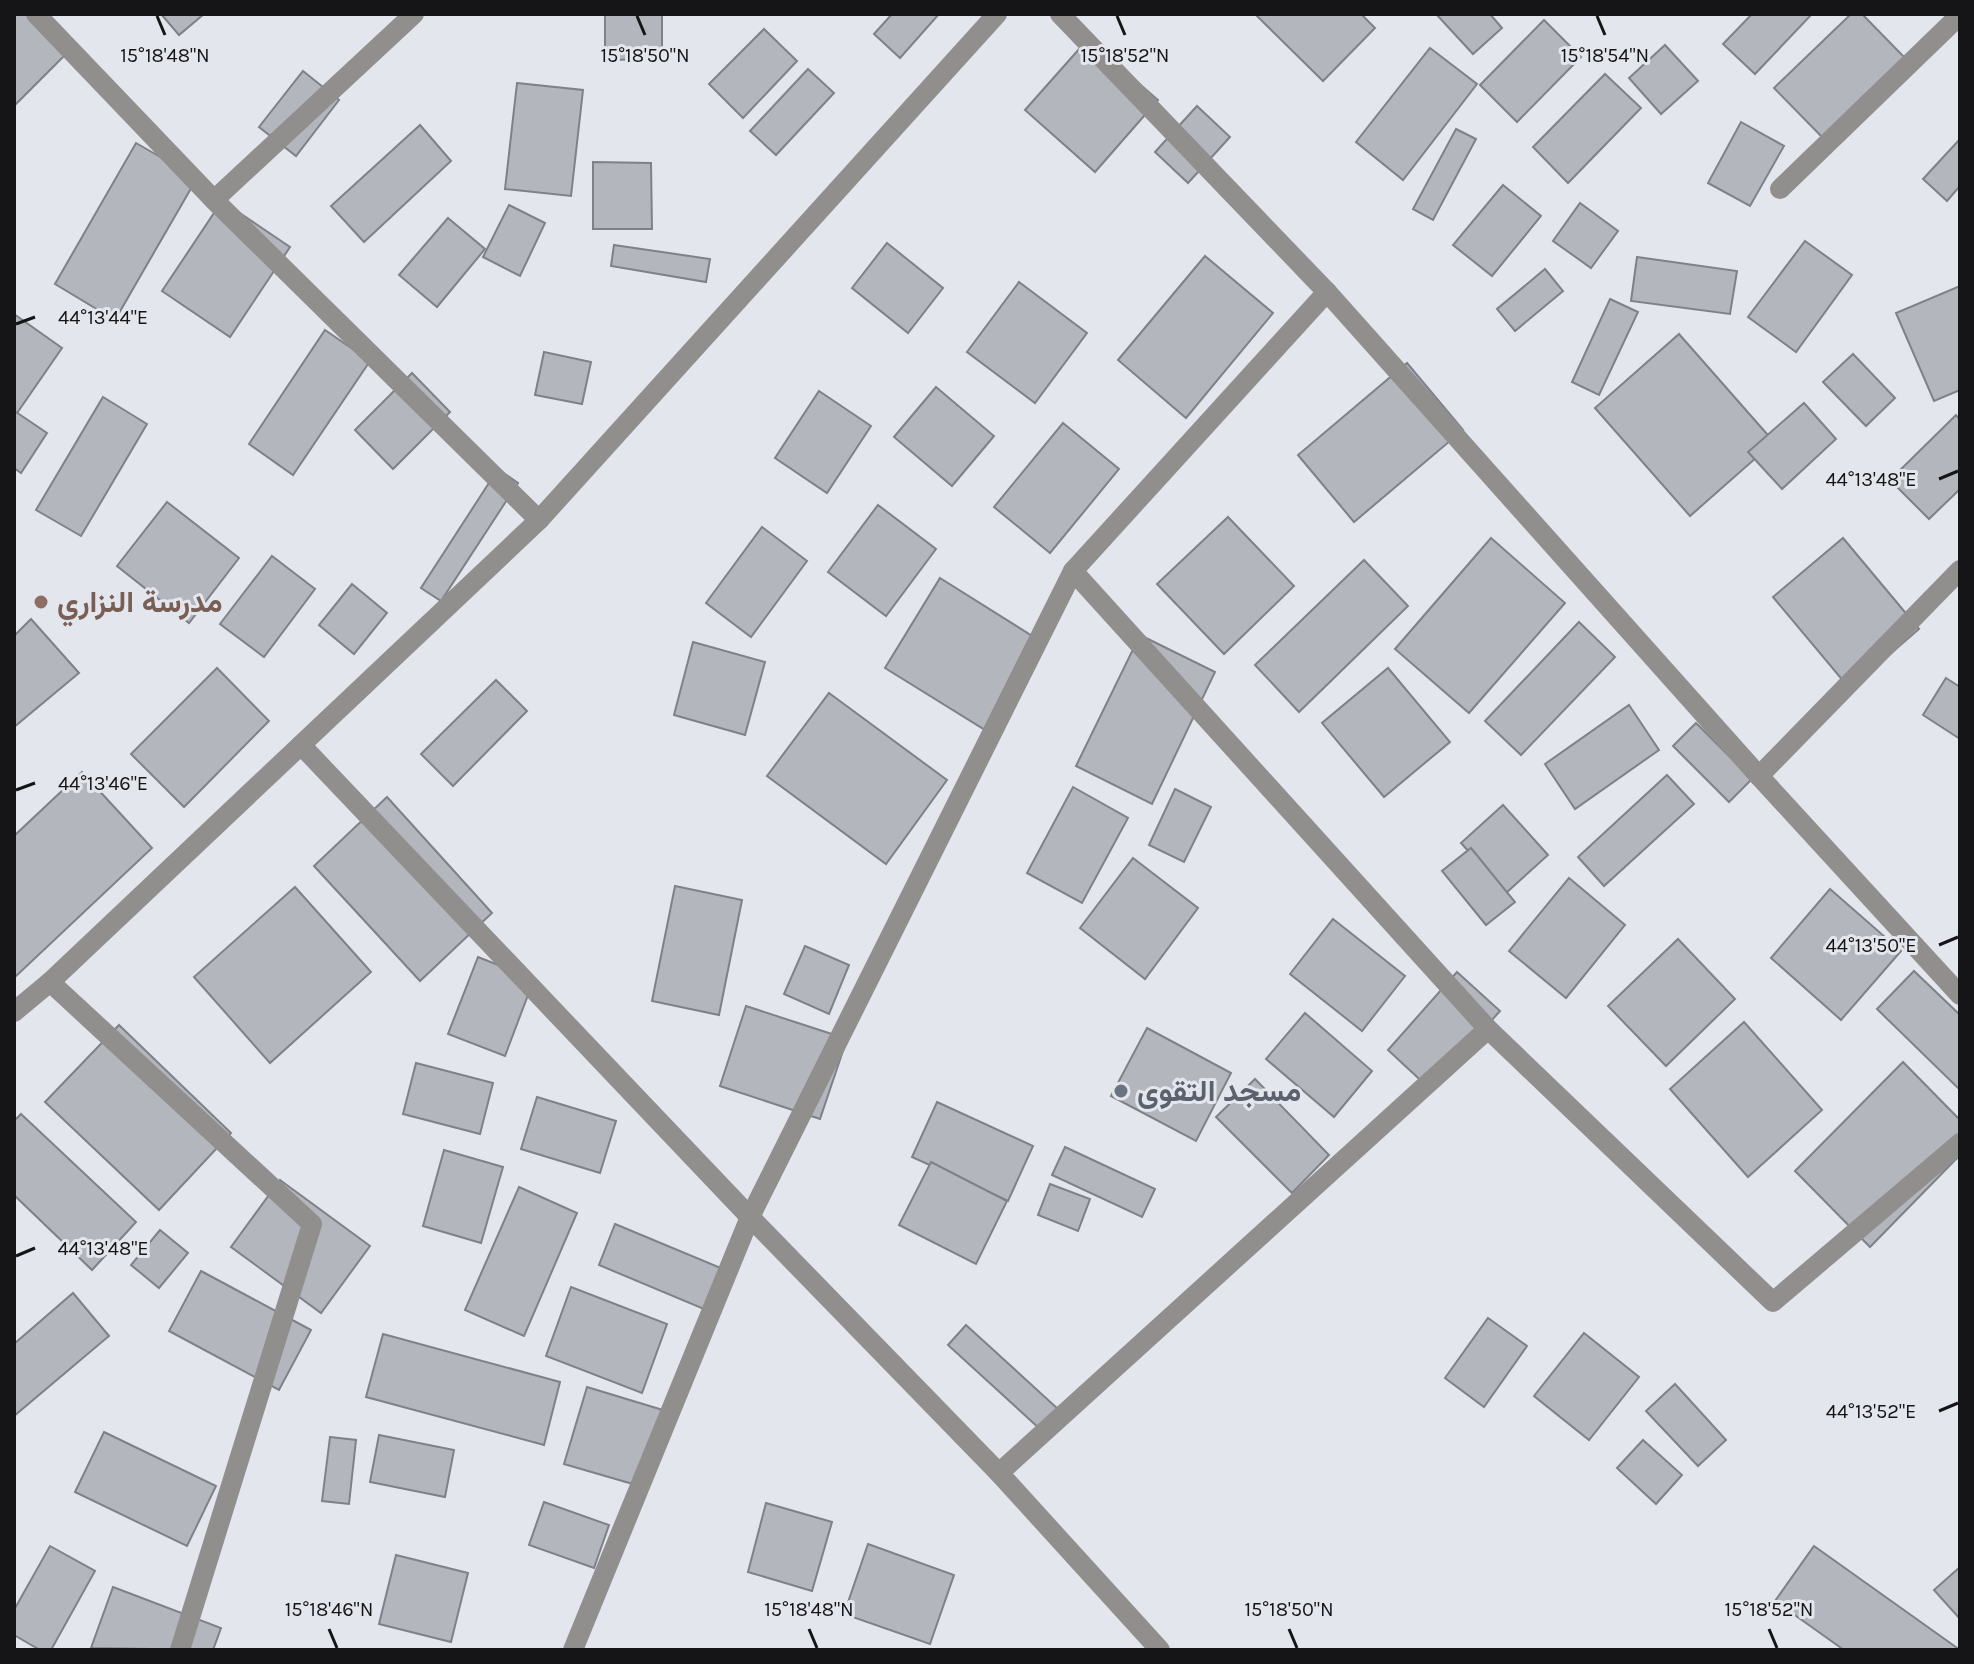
<svg xmlns="http://www.w3.org/2000/svg" width="1974" height="1664" viewBox="0 0 1974 1664" font-family="Karla,Vazirmatn,sans-serif">
	<style>
		.building { fill: #b4b6bd; stroke: #7f8188; stroke-width: 2 }
		.lines { fill: none; stroke-linecap: round; stroke-linejoin: round }
		.minor { stroke: #918e8e; stroke-width: 20 }
		.ticks { fill: none; stroke: #151518; stroke-width: 3 }
		.education-dot { fill: #8d6e63; stroke: #e4e6ed; stroke-width: 3 }
		.worship-dot { fill: #6b7280; stroke: #e4e6ed; stroke-width: 3 }
		.labels { text-anchor: middle; dominant-baseline: central; stroke-width: 6; stroke-linejoin: round; paint-order: stroke }
		.education-label { font-size: 30px; font-weight: bold; fill: #785e54; stroke: #e4e6ed; text-anchor: start }
		.worship-label { font-size: 30px; font-weight: bold; fill: #5b616d; stroke: #e4e6ed; text-anchor: start }
		.ticks-label { font-size: 20px; text-anchor: middle; fill: #151518; stroke: #e4e6ed; stroke-width: 6; stroke-linejoin: round; paint-order: stroke }
	</style>
	<rect width="100%" height="100%" fill="#e4e6ed"/>
	<g class="building">
		<polygon points="14,14 40,14 73,47 14,106"/>
		<polygon points="161,14 204,14 179,35"/>
		<polygon points="605,14 662,14 662,59 605,60"/>
		<polygon points="892,14 939,14 900,58 874,34"/>
		<polygon points="1255,14 1361,14 1375,28 1323,81"/>
		<polygon points="1436,14 1490,14 1502,28 1473,54"/>
		<polygon points="1752,14 1812,14 1755,74 1723,44"/>
		<polygon points="1851,14 1862,14 1906,59 1824,139 1774,88"/>
		<polygon points="1544,20 1581,57 1517,122 1480,85"/>
		<polygon points="764,29 797,61 743,118 709,84"/>
		<polygon points="1088,39 1158,100 1095,172 1025,110"/>
		<polygon points="1665,45 1698,81 1661,114 1629,78"/>
		<polygon points="1430,48 1477,84 1403,180 1356,142"/>
		<polygon points="808,69 834,93 776,155 750,131"/>
		<polygon points="303,71 339,100 296,156 259,127"/>
		<polygon points="1605,74 1641,108 1568,183 1533,147"/>
		<polygon points="517,83 583,90 571,196 505,189"/>
		<polygon points="1197,106 1230,137 1188,183 1155,152"/>
		<polygon points="1741,122 1784,146 1750,206 1708,183"/>
		<polygon points="420,125 451,161 364,242 331,206"/>
		<polygon points="1456,129 1476,139 1433,220 1413,209"/>
		<polygon points="1959,140 1960,186 1947,201 1923,179"/>
		<polygon points="136,143 197,178 115,320 55,284"/>
		<polygon points="593,162 651,163 652,229 593,229"/>
		<polygon points="1503,185 1541,216 1492,276 1453,245"/>
		<polygon points="222,201 290,247 230,337 162,291"/>
		<polygon points="1580,203 1618,231 1591,268 1553,241"/>
		<polygon points="509,205 545,223 520,276 483,257"/>
		<polygon points="448,218 485,249 437,307 399,275"/>
		<polygon points="1805,241 1852,275 1796,352 1748,317"/>
		<polygon points="887,243 943,288 908,333 852,288"/>
		<polygon points="614,245 710,259 706,282 611,266"/>
		<polygon points="1205,256 1273,313 1186,418 1118,360"/>
		<polygon points="1637,257 1737,271 1730,314 1631,301"/>
		<polygon points="1545,269 1563,291 1515,331 1497,309"/>
		<polygon points="1019,282 1087,333 1035,403 967,352"/>
		<polygon points="1960,286 1960,390 1934,401 1896,313"/>
		<polygon points="1610,299 1638,312 1599,395 1572,382"/>
		<polygon points="14,314 62,348 15,416 14,415"/>
		<polygon points="325,330 370,361 293,475 249,444"/>
		<polygon points="1679,334 1774,442 1690,516 1595,408"/>
		<polygon points="544,352 591,362 582,404 535,395"/>
		<polygon points="1853,354 1895,398 1866,426 1823,382"/>
		<polygon points="1407,363 1463,430 1354,522 1298,455"/>
		<polygon points="412,373 450,412 393,469 355,430"/>
		<polygon points="936,387 994,436 952,486 894,437"/>
		<polygon points="819,391 871,426 827,493 775,458"/>
		<polygon points="103,397 147,424 81,536 36,510"/>
		<polygon points="1804,403 1836,439 1782,489 1748,452"/>
		<polygon points="16,412 47,433 21,473 14,468 14,416"/>
		<polygon points="1956,415 1960,420 1960,489 1929,519 1890,480"/>
		<polygon points="1063,423 1119,469 1050,553 994,507"/>
		<polygon points="498,469 518,483 441,601 421,588"/>
		<polygon points="167,502 239,558 189,623 117,566"/>
		<polygon points="878,505 936,549 886,616 828,572"/>
		<polygon points="1228,517 1294,586 1224,654 1157,584"/>
		<polygon points="762,527 807,561 751,637 706,603"/>
		<polygon points="1491,538 1565,603 1469,713 1395,649"/>
		<polygon points="1843,538 1919,629 1850,689 1773,597"/>
		<polygon points="272,556 315,589 264,657 220,624"/>
		<polygon points="1364,560 1408,606 1299,712 1255,665"/>
		<polygon points="940,578 1045,644 990,733 885,668"/>
		<polygon points="352,584 387,613 354,654 319,625"/>
		<polygon points="31,619 79,673 14,727 14,636"/>
		<polygon points="1579,622 1615,657 1521,755 1485,721"/>
		<polygon points="1140,635 1215,672 1152,804 1076,766"/>
		<polygon points="693,642 765,662 745,735 674,715"/>
		<polygon points="217,668 269,721 184,807 131,754"/>
		<polygon points="1388,668 1450,742 1384,797 1322,723"/>
		<polygon points="1946,678 1960,687 1960,739 1923,715"/>
		<polygon points="496,680 527,711 453,786 421,754"/>
		<polygon points="829,693 947,780 886,864 767,776"/>
		<polygon points="1629,705 1659,750 1575,809 1545,764"/>
		<polygon points="1696,723 1752,779 1729,802 1673,746"/>
		<polygon points="82,772 152,848 14,978 14,836"/>
		<polygon points="1667,775 1694,804 1604,886 1578,857"/>
		<polygon points="1073,787 1128,818 1082,903 1027,873"/>
		<polygon points="1175,789 1211,807 1184,862 1149,845"/>
		<polygon points="387,797 492,913 420,981 314,866"/>
		<polygon points="1503,805 1548,855 1506,893 1461,843"/>
		<polygon points="1471,848 1515,902 1486,925 1442,871"/>
		<polygon points="1133,858 1198,908 1145,979 1080,928"/>
		<polygon points="1569,878 1625,925 1566,998 1509,951"/>
		<polygon points="675,886 742,900 719,1015 652,1001"/>
		<polygon points="295,887 371,972 270,1063 194,977"/>
		<polygon points="1830,889 1901,951 1841,1020 1771,958"/>
		<polygon points="1333,919 1405,976 1362,1031 1290,974"/>
		<polygon points="1678,939 1735,999 1666,1066 1608,1006"/>
		<polygon points="805,946 849,965 829,1014 784,994"/>
		<polygon points="478,957 534,979 505,1056 448,1034"/>
		<polygon points="1914,971 1960,1015 1960,1090 1877,1009"/>
		<polygon points="1457,972 1500,1011 1430,1089 1388,1050"/>
		<polygon points="746,1006 847,1039 820,1119 720,1086"/>
		<polygon points="1305,1013 1372,1071 1334,1117 1266,1059"/>
		<polygon points="1744,1022 1822,1110 1748,1177 1670,1089"/>
		<polygon points="119,1025 231,1133 159,1210 45,1102"/>
		<polygon points="1147,1028 1231,1073 1196,1141 1111,1096"/>
		<polygon points="1903,1062 1960,1120 1960,1155 1870,1247 1795,1171"/>
		<polygon points="416,1063 493,1083 480,1134 403,1114"/>
		<polygon points="1255,1079 1329,1155 1292,1193 1216,1117"/>
		<polygon points="537,1097 616,1121 600,1173 521,1149"/>
		<polygon points="937,1102 1033,1146 1008,1201 912,1157"/>
		<polygon points="21,1114 136,1222 92,1270 14,1195 14,1121"/>
		<polygon points="1065,1147 1155,1189 1142,1217 1052,1175"/>
		<polygon points="444,1150 503,1167 481,1243 423,1226"/>
		<polygon points="931,1162 1007,1201 976,1264 899,1225"/>
		<polygon points="280,1180 370,1246 321,1313 231,1247"/>
		<polygon points="1050,1184 1090,1199 1078,1231 1038,1215"/>
		<polygon points="519,1187 577,1213 524,1336 465,1310"/>
		<polygon points="615,1224 728,1271 711,1312 599,1265"/>
		<polygon points="160,1230 188,1253 159,1288 131,1265"/>
		<polygon points="201,1271 311,1330 279,1390 169,1331"/>
		<polygon points="571,1287 667,1324 642,1393 546,1356"/>
		<polygon points="73,1293 109,1336 14,1416 14,1344"/>
		<polygon points="1488,1318 1527,1346 1484,1407 1445,1378"/>
		<polygon points="966,1325 1058,1409 1040,1429 948,1345"/>
		<polygon points="1584,1333 1639,1377 1589,1440 1534,1396"/>
		<polygon points="383,1334 560,1382 544,1445 366,1397"/>
		<polygon points="1675,1384 1726,1440 1698,1466 1646,1411"/>
		<polygon points="587,1387 666,1411 643,1487 564,1464"/>
		<polygon points="104,1432 216,1486 187,1546 75,1492"/>
		<polygon points="379,1435 454,1450 445,1497 370,1482"/>
		<polygon points="330,1437 356,1440 349,1504 322,1501"/>
		<polygon points="1643,1440 1682,1475 1656,1504 1617,1468"/>
		<polygon points="544,1502 609,1525 594,1568 529,1545"/>
		<polygon points="766,1503 832,1522 812,1591 748,1572"/>
		<polygon points="868,1544 954,1575 930,1644 844,1614"/>
		<polygon points="50,1546 95,1571 51,1650 40,1650 14,1635 14,1610"/>
		<polygon points="1814,1546 1960,1650 1844,1650 1775,1601"/>
		<polygon points="396,1555 468,1573 451,1642 379,1624"/>
		<polygon points="1960,1567 1960,1619 1934,1590"/>
		<polygon points="113,1587 221,1628 213,1650 91,1648"/>
	</g>
	<g class="lines">
		<g class="minor">
			<polyline points="36,14 214,200 539,520"/>
			<polyline points="1060,14 1327,292 1759,776 1960,995"/>
			<polyline points="1780,189 1960,15"/>
			<polyline points="214,200 414,14"/>
			<polyline points="1073,571 1488,1029 1773,1302 1960,1143"/>
			<polyline points="301,745 750,1217 999,1473 1160,1650"/>
			<polyline points="1759,776 1960,570"/>
			<polyline points="50,982 312,1224 180,1650"/>
			<polyline points="14,1012 50,982 539,520 997,14"/>
			<polyline points="999,1473 1488,1029"/>
			<polyline points="573,1650 750,1217 1073,571 1327,292"/>
		</g>
	</g>
	<path class="ticks" d="M157,16L165,35M637,16L645,35M1117,16L1125,35M1597,16L1605,35M16,324L35,317M1939,479L1958,471M16,790L35,783M1939,945L1958,937M16,1256L35,1248M1939,1411L1958,1403M329,1629L337,1648M809,1629L817,1648M1289,1629L1297,1648M1769,1629L1777,1648"/>
	<circle class="education-dot" cx="41" cy="602" r="8"/>
	<circle class="worship-dot" cx="1121" cy="1091" r="8"/>
	<g class="labels">
		<g class="education-label">
			<text x="57" y="602">مدرسة النزاري</text>
		</g>
		<g class="worship-label">
			<text x="1137" y="1091">مسجد التقوى</text>
		</g>
	</g>
	<g class="ticks-label">
		<text x="165" y="62">15°18'48"N</text>
		<text x="645" y="62">15°18'50"N</text>
		<text x="1125" y="62">15°18'52"N</text>
		<text x="1605" y="62">15°18'54"N</text>
		<text x="103" y="324">44°13'44"E</text>
		<text x="1871" y="486">44°13'48"E</text>
		<text x="103" y="790">44°13'46"E</text>
		<text x="1871" y="952">44°13'50"E</text>
		<text x="103" y="1255">44°13'48"E</text>
		<text x="1871" y="1418">44°13'52"E</text>
		<text x="329" y="1616">15°18'46"N</text>
		<text x="809" y="1616">15°18'48"N</text>
		<text x="1289" y="1616">15°18'50"N</text>
		<text x="1769" y="1616">15°18'52"N</text>
	</g>
	<rect width="1974" height="1664" fill="none" stroke="#151518" stroke-width="32"/>
</svg>
